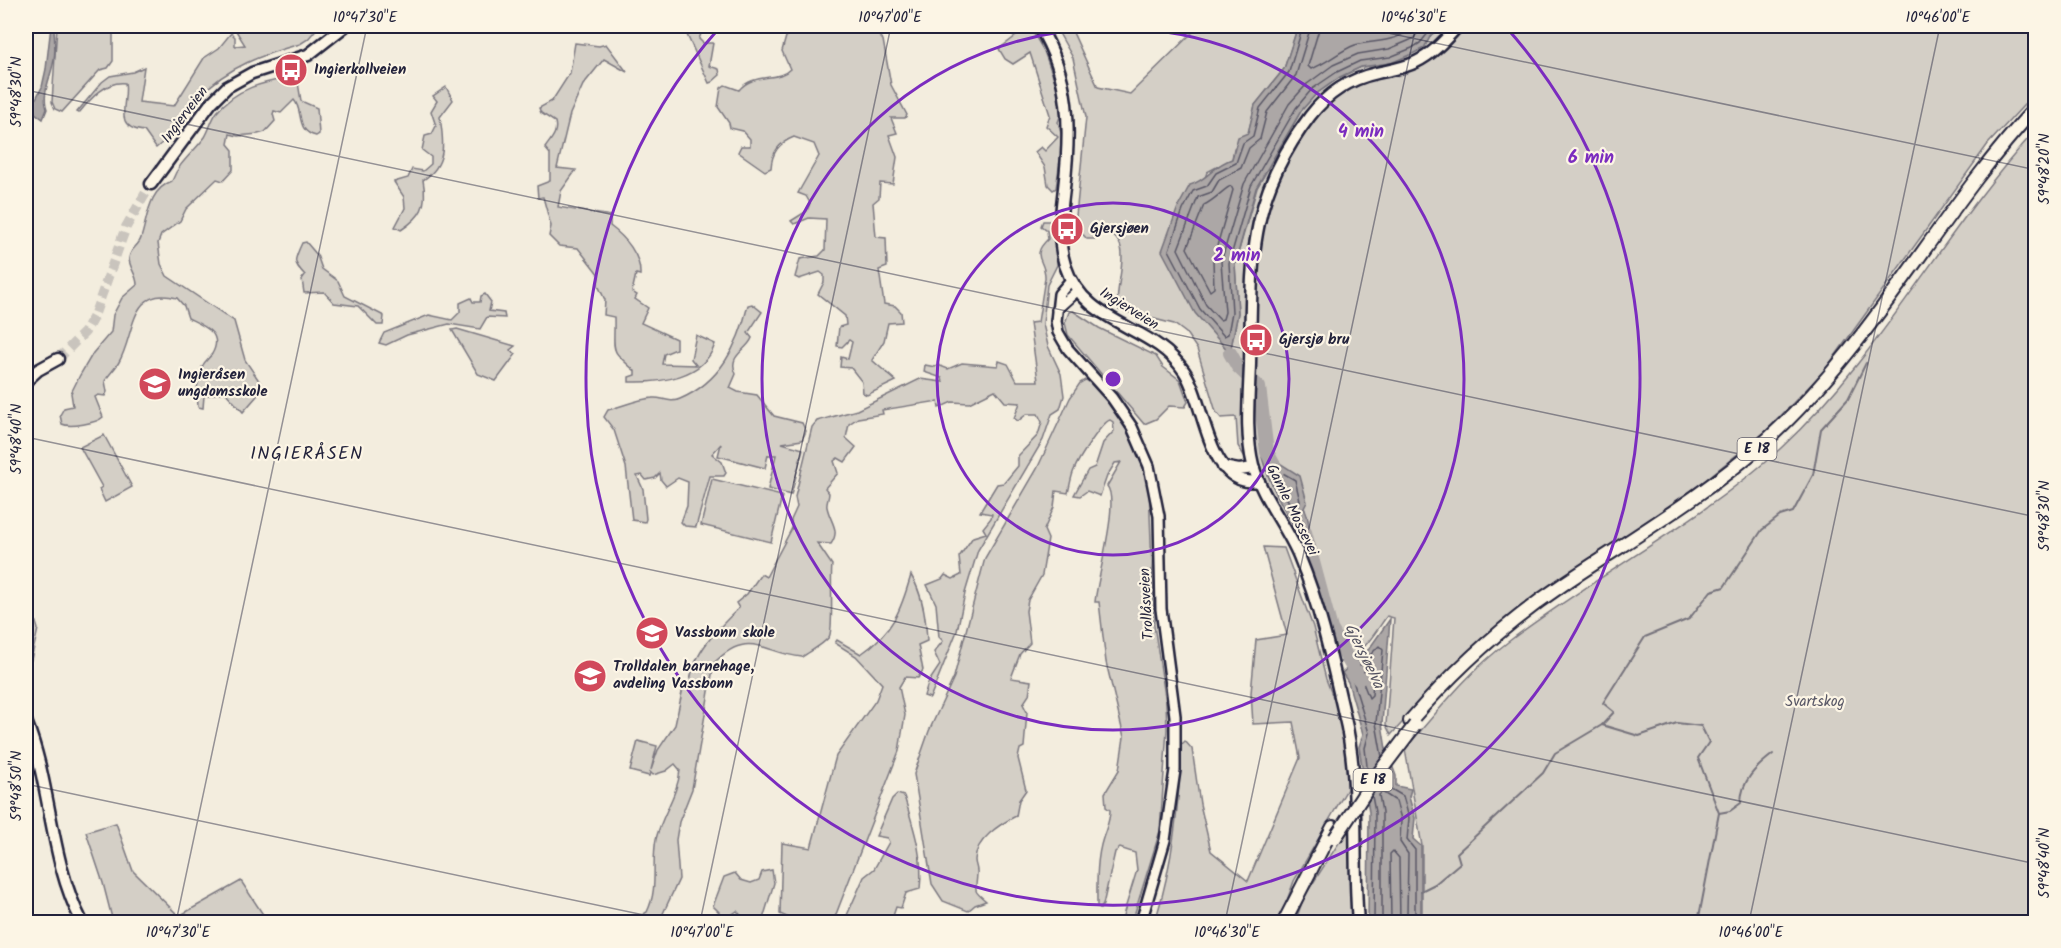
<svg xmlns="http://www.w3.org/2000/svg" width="2061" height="948" viewBox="0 0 2061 948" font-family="Kalam,sans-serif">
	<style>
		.green { fill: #d4cfc6; stroke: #7b7880; stroke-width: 1.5 }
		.water { fill: #aca7a6; stroke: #75727b; stroke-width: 1.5 }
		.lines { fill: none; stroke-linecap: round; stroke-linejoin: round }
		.shore { stroke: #595766; stroke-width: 1.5 }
		.stream { stroke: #75727b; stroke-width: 2 }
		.river { stroke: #aca7a6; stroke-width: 14 }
		.secondary-tunnel { stroke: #c9c4bd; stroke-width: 10; stroke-dasharray: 10 5; stroke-linecap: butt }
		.tertiary-casing { stroke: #22223b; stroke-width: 14 }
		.secondary-casing { stroke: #22223b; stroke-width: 15 }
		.primary-casing { stroke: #22223b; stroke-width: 15 }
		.trunk-casing { stroke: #22223b; stroke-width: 16 }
		.tertiary { stroke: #fcf5e5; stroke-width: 9 }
		.secondary { stroke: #fcf5e5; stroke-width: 10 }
		.primary { stroke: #fcf5e5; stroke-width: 10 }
		.trunk { stroke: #fcf5e5; stroke-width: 12 }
		.trunk-bridge-casing { stroke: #22223b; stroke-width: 16; stroke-linecap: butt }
		.trunk-bridge { stroke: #fcf5e5; stroke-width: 12 }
		.ticks { fill: none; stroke: #22223b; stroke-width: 1.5; stroke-opacity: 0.45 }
		.ring { fill: none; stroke: #7b2cbf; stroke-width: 3 }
		.labels { text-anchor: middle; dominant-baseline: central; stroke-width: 4.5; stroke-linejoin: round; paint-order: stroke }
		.shield { fill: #fcf5e5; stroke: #63616e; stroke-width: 1.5 }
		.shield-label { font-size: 14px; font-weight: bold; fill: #22223b }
		.poi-label { font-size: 15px; font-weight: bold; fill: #22223b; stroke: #fcf5e5; text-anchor: start }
		.street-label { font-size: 15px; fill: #22223b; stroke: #fcf5e5 }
		.park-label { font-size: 15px; fill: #575665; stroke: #fcf5e5 }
		.water-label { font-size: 16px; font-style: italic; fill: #525160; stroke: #fcf5e5 }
		.quarter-label { font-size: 18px; letter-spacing: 1.5px; fill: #22223b; stroke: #fcf5e5 }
		.centre { fill: #7b2cbf; stroke: #fcf5e5; stroke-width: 3 }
		.ring-label { font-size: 18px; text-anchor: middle; font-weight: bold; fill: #7b2cbf; stroke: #fcf5e5; stroke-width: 4.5; stroke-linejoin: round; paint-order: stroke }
		.neatline { fill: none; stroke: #22223b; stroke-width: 2 }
		.ticks-label { font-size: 15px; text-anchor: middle; fill: #22223b }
	</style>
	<rect width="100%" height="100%" fill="#f3edde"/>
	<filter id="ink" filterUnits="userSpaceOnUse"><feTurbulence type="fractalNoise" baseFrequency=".0167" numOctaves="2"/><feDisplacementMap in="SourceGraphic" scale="12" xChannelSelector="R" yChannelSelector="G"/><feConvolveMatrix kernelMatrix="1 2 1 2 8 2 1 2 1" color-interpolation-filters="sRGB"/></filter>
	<g filter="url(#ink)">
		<g class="green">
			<polygon points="57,26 113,26 113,61 108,68 100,70 62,112 55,109 52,102"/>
			<path d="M233,26H319L308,39L300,44C264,54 227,67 201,95C184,113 176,133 156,148L144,131C111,128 129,102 125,83C106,81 91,98 79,113L77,112L102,82L110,76L133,72L144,67L139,102L174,106L204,58L219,48L231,33L235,37V46L245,45Z"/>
			<polygon points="683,26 704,26 699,39 703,43 713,43 709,66 719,69 720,75 712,82 709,83"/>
			<path d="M789,26H874L875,32L883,40L891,85L907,115L905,118H891L897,133L889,135L897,157L893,184L880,183L879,198L873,203L876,237L886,238L887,267L879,270L884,304L895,306L901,312L902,322L888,323L884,341L872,360L896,381L867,395L863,393L862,382L851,368L840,367L841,357L848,359L852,342L849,340L842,347L837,346L839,327L846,325L845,316L818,294L824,282V275L820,272L799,279L795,277L800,259L819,256L825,250L826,219L809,218L794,224L791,221L807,211L810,203L806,196L798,193L819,156L814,144L794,137C779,143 772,152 771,168L765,171L738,152L741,146H750V139L743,131L730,128L729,123L718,107L721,88L725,85L739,90C754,72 778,82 790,69L782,51Z"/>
			<path d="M1055,26H1070L1098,87L1130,94L1199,26H1298L1284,69L1255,105L1248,134L1234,148L1232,159L1207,172L1204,181L1230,352L1238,313L1235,264L1257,188L1301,111L1316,94L1340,77L1361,67L1391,63L1424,48L1431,35L1444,26H2035V93L1988,144L1825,370L1765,432L1699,485L1555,585L1442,679L1391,735L1386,725L1394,618L1387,616C1373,635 1360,661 1334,663L1313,567L1238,446L1236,417L1221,418L1216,412L1197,349L1186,333L1174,324L1119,310C1111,287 1140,238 1102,232L1095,239H1087L1075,226L1086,117L1073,58Z"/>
			<polygon points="1024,30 1034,34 1044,51 1060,96 1062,112 1058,122 1063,140 1056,188 1053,190 1048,185 1045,167 1035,152 1041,147 1045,151 1058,137 1046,126 1050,115 1030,53 1013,64 1005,59 999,49"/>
			<path d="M575,43L599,46L606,44L627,72L604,59L583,85L570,114L557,168L576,170L561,191L558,207L610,216V226C625,237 641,255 640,275L636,274L632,292L637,295L635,299L648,308L641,323L676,339V349L664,354L662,364L696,365L691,359L696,335L715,344C704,378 660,383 629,382V377L635,375V371C608,347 615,354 614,317L604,315L605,300L598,285L599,275L578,248L559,246L549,236L551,226L543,197L538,198L537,186L550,181V154L545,148C551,139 558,133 555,122L541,113L539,108L552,101L570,73Z"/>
			<path d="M297,76L301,101L317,108L319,134L316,136C295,131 304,111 294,100L281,113L274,111L273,114L275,121L265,132L258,134L238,136L230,134L228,144L233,150V170L223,181L217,179L186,209L180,221L161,235L158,243L161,264L167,276L234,321L245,360L264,388L243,412L225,392L204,396L203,408L198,407C197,394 196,378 203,365C205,361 209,358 212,354C224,333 204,326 188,318L184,306L177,298C129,285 135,335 119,362C115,369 109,374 105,381L107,392L105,396L98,395L95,397L103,417C97,423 70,428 62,424L60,415L64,408L73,406L71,393L80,375L93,353L111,332L113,315L122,298L137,285C137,274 129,268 129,258C130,248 139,246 141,238C148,217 148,190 172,181C179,162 193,153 205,137C210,129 211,120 217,112C238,86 267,82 297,76Z"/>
			<path d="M446,87L453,100L440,117C444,143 447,165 423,180C428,206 421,217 401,230L395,227L405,208L404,197L394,182L408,178L412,169L423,171L431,164V157L422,150L425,136L432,134L436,126L431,111L437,101L433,96Z"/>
			<path d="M2035,131V922H1429L1430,920L1422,914V846L1405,749C1437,712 1469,671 1508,642C1597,574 1698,524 1781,448C1881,355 1943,231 2035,131Z"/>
			<path d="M1043,221H1051L1057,227V265L1047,285L1043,324L1048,346L1061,374L1064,396L1060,409L1052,414L1043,440L978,550L965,593L957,631L930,698L924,696L928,683L940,665L934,652L943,641L939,637L936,604L927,585L942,579L945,575L953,579L961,575L959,557L973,537L986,533L983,528L991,518L992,514L980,512L997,484L1004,483L1018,466V456L1038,435L1042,422L1038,414H1027L1018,421L1014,418L1020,403L1005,402L995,390L969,403L952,402L939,408L938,401L882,410L883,414L858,418L849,424L846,438L856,447L845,462L838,458L834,461L838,473L825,488L829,493C829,498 826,503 827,507C830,522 841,530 831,544L817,543L832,565C830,579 834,630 829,637C823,645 810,651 802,657C765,654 749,627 714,663L692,789L679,822L676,840L679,879L659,922H641L642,915L647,912C659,888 651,864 656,839C662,814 678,795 680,770L675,764L666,771L653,775L650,772L649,776L630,771L638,741L657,746L651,770L658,750L675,725L683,688L690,683C692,654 719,627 739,608L736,603L747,594L761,574L766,577L792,528L791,520L797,507L795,497L812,427L817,421L857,410L920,379L943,382L942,378L924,372L925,365L935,367L938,365L948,369L962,363L998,366L999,361L1008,364L1017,381H1038L1030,323L1038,322L1045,278C1046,260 1029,257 1048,239L1047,231L1041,226Z"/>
			<path d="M306,242L317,255L322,269L338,281L345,296L384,316L383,325H377L358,306L334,303L324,292L304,293L302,279L305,275C293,262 293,262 302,243Z"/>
			<polygon points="485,294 491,302 489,311 504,313 505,318 487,317 480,329 449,324 407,335 386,345 379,343 384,333 429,315 452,320 460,312 460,303 471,298 473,302 480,302 481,296"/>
			<path d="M752,304L762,312L748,333L752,338C747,351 727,355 736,374L730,388L738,392L757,395L774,416L802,423L806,431L802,440L782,443L803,449L791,495L768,489L776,455H768L765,468L718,456L721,444L712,454L722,462L726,473L724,476H710L696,527L685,526L681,522L687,506L688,482L678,478L666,486L661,480L660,473L655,478L646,480L642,475L637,476L643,489L646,519L645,522L632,520L626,467L614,430L604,417L608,410C622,406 638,399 653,398C662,397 670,404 680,399C720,382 738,346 748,305Z"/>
			<polygon points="1073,311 1099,328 1156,356 1163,367 1180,380 1188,402 1185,407 1169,406 1156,419 1144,424 1068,335 1065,323 1069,312"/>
			<polygon points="457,329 515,346 510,350 516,354 496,381 478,374 452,330"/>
			<path d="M1085,380L1092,382L1121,420L1140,457L1149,486L1154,625L1166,703L1167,729L1160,831L1132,922H1121L1137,870L1135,853L1120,848L1115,852L1103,905L1100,909L1097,906C1097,885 1096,859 1103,838C1106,828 1110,822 1110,810L1106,807L1105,793L1119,770L1124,737L1106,662L1099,602H1095C1097,579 1120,501 1107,486L1121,462L1115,463L1107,476L1100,496L1087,491L1080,496L1074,495L1088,470L1095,467L1103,443L1114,431L1113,422L1110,420C1102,422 1078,460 1074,470C1071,477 1070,485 1068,493L1056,491L1054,507L1044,530L1048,539L1042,575L1028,600L1026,611L1030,643L1020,654L1011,678L1031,681L1029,695L1023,704L1027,712L1024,747L1020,749L1018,758L1026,790L1019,800L1016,816C1000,824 975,840 975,860C975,865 978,869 977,874C976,893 972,889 986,901L975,905L968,911L943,901L932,884L914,774L929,731L954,677L985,558L1037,469L1070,398L1080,383Z"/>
			<polygon points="104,435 132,487 105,502 99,489 102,487 80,447"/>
			<polygon points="712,479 782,496 771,542 701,525"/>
			<path d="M1263,547L1284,548L1313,627L1326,679L1343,723L1347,765V789L1294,881L1279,922H1155C1173,863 1179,807 1181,745L1185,741L1192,749L1200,804L1211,851L1248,881L1300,758L1293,722L1253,724L1251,693L1256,640L1287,635Z"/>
			<path d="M911,575C923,595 926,618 927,641L918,645L923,670L918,678L905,677L899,687L905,715L899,751L833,922H798L780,914L782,843L811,848L836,756L876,700L882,684L856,656L835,643L837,640L861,654C893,632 901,610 911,575Z"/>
			<polygon points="26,591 38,629 31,660 26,661"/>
			<path d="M897,794L904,796C913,826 924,857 920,889L906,893L901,908L896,907L891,922H844L864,877L874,869L889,842L887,838L876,836L892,799Z"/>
			<polygon points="116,823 133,871 179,916 241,881 268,922 113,922 103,883 86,832"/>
			<polygon points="1349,827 1357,922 1295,922 1304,897"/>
			<polygon points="772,870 774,883 763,919 745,920 737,911 727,918 721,918 719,912 713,906 724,877 735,873 741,880 751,883 759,880 762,872"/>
		</g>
		<g class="water">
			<path d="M51,26H54C54,36 56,48 54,59C52,75 41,93 47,109L43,119L35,113L33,104L42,87L46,69Z"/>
			<path d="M1298,26H1444L1431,35L1424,48L1414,53L1391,63L1361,67L1340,77L1316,94L1301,111L1256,188L1235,264L1238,313L1230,353L1195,313L1162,251L1178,207L1190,185C1208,180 1213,165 1232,159L1238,137L1248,133L1255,105L1284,69Z"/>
			<path d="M1272,454L1281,464L1300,476L1307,502L1304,508C1309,515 1311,539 1310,549H1306C1291,519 1270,489 1262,457Z"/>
			<polygon points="1390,619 1382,724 1386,749 1396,776 1396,786 1411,789 1409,797 1415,818 1413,839 1421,846 1421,915 1429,922 1368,922 1369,812 1359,747 1363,734 1348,682 1342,673 1369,649"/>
		</g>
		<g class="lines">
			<g class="shore">
				<polyline points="1303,26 1289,72 1260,108 1253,136 1243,143 1236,163 1216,173 1207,186 1193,191 1183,210 1169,250 1200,309 1224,336 1228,334 1232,312 1229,263 1251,186 1296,108 1312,89 1337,72 1360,61 1390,57 1412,48 1420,43 1434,26"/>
				<polyline points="1311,26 1296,75 1267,112 1260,139 1249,148 1241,168 1219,180 1212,192 1198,197 1178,249 1206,305 1220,320 1223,319 1225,312 1221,262 1244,184 1289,104 1307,84 1333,65 1358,54 1389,49 1408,41 1414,38 1422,26"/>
				<path d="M1320,26L1308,66L1311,69C1326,64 1339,51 1355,45C1373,40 1401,43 1411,26"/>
				<path d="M1231,186L1233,190L1213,260L1214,288L1210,291L1187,248L1204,205C1215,200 1226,187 1231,186Z"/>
				<polygon points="1274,468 1295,480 1300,501 1297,510 1293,509 1273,475"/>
				<polygon points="1371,665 1374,668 1372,695 1369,698 1360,675"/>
				<polyline points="1388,773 1391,789 1403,796 1409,818 1407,840 1415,850 1415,915 1421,922"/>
				<polyline points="1368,775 1365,748 1369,733 1351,674 1379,646 1383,650 1376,723 1382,757"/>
				<polyline points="1372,796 1375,812 1374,922"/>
				<polyline points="1382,922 1382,812 1379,795 1382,792 1396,801 1401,819 1400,842 1408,854 1407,915 1410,922"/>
				<polyline points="1391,922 1390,854 1393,851 1399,858 1400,922"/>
			</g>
			<g class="stream">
				<polyline points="1602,725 1639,736 1677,723 1701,726 1709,742 1698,758 1719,813 1698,922"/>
				<path d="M1719,813L1730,811L1741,803C1741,781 1756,767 1773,754"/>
				<polyline points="1421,891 1435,884 1460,863 1457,853 1543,773 1555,753 1602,725 1614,712 1603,703 1645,637 1689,619 1711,591 1724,587 1762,530 1780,516 1793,512 1813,475 1821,429 1848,399 1866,363"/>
			</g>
			<g class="river">
				<polyline points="1230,353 1238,367 1259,387 1267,452 1277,471"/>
				<polyline points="1305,532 1331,629 1359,679"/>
			</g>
			<polyline class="secondary-tunnel" points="58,359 85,332 94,316 126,227 151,184"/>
			<g class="tertiary-casing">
				<g id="tertiary">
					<polyline points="1071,280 1059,294 1056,321 1058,332 1068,349 1112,398 1132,427 1149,466 1159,516 1161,609 1175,716 1175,770 1165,840 1141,922"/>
					<polyline points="1057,309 1078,290"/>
				</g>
			</g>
			<g class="secondary-casing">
				<g id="secondary">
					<path d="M1039,26C1071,78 1071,129 1064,188C1061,213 1057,240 1065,265C1085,327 1152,323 1184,371C1206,403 1207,489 1259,481"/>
					<polyline points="151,184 211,103 227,87 252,73 308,55 345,26"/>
					<polyline points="26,381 38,370 58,359"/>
					<polyline points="1223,467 1239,470 1254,468"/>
					<path d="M1358,922C1352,853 1361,782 1344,714C1332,661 1320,606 1299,556C1286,525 1262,498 1253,465C1245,433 1249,397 1250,364C1252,265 1246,200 1310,116C1327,94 1349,79 1377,73C1390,70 1404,68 1416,62C1433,54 1446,39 1458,26"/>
				</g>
			</g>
			<g class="primary-casing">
				<path id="primary" d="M26,721C52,786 49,859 82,922"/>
			</g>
			<g class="trunk-casing">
				<g id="trunk">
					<path d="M1410,721C1455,669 1508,621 1565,583C1635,536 1706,495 1769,438C1874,342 1939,212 2036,107"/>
					<polyline points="1284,922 1333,827"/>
				</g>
			</g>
			<use href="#tertiary" class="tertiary"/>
			<use href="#secondary" class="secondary"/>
			<use href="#primary" class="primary"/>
			<use href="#trunk" class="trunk"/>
			<g class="trunk-bridge-casing">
				<polyline id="trunk-bridge" points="1335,838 1372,782 1415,725"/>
			</g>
			<use href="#trunk-bridge" class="trunk-bridge"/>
		</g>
	</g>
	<path class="ticks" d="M1355,26L2036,170M26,90L2036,517M26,437L2036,864M26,784L677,922M176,922L367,26M700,922L891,26M1225,922L1416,26M1749,922L1940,26"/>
	<g class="ring">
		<circle cx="1113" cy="379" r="176"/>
		<circle cx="1113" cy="379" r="351"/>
		<path d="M1505 26A527 527 0 1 1 721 26"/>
	</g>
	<defs>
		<g id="bus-disc" transform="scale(1.725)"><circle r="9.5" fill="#d1495b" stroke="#fcf5e5"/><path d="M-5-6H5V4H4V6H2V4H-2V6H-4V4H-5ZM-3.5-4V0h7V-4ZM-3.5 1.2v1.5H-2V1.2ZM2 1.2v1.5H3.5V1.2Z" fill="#fff"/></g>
		<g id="school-disc" transform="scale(1.725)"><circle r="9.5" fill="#d1495b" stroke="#fcf5e5"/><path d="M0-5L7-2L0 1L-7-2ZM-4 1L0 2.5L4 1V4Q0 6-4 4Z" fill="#fff"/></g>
	</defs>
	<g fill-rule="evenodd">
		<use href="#bus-disc" x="291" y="70"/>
		<use href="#bus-disc" x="1067" y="229"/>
		<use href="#bus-disc" x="1256" y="340"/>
		<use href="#school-disc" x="155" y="384"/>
		<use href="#school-disc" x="652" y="633"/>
		<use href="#school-disc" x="590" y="676"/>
	</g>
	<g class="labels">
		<g class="shield">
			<rect x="1737.5" y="438" width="39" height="22" rx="4.5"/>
			<rect x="1353.5" y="769" width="39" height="22" rx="4.5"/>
		</g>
		<g class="shield-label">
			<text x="1757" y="449">E 18</text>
			<text x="1373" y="780">E 18</text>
		</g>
		<g class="poi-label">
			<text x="314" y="70">Ingierkollveien</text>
			<text x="1090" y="229">Gjersjøen</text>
			<text x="1279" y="340">Gjersjø bru</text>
			<text x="178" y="375">Ingieråsen<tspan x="178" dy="17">ungdomsskole</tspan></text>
			<text x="675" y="633">Vassbonn skole</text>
			<text x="613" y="667">Trolldalen barnehage,<tspan x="613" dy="17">avdeling Vassbonn</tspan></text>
		</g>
		<g class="street-label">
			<text transform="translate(185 115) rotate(-53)">Ingierveien</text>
			<text transform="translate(1129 309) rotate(32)">Ingierveien</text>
			<text transform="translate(1292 510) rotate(64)">Gamle Mossevei</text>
			<text transform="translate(1147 604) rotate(-93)">Trollåsveien</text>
		</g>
		<g class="park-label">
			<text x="1815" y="702">Svartskog</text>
		</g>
		<g class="water-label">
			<text transform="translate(1364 656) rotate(64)">Gjersjøelva</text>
		</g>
		<g class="quarter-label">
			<text x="307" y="454">INGIERÅSEN</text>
		</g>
	</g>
	<circle cx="1113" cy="379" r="9" class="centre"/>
	<g class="ring-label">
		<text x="1361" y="137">4 min</text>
		<text x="1591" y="163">6 min</text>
		<text x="1237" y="261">2 min</text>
	</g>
	<rect width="2061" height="948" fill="none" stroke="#fcf5e5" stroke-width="66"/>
	<rect x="33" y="33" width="1995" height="882" class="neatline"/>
	<g class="ticks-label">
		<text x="365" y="22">10°47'30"E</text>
		<text x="890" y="22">10°47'00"E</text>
		<text x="1414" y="22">10°46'30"E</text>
		<text x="1938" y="22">10°46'00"E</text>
		<text transform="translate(16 92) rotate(-90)" y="5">59°48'30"N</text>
		<text transform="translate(2044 169) rotate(-90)" y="5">59°48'20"N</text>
		<text transform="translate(16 439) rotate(-90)" y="5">59°48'40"N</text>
		<text transform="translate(2044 516) rotate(-90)" y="5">59°48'30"N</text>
		<text transform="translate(16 786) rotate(-90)" y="5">59°48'50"N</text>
		<text transform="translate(2044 863) rotate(-90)" y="5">59°48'40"N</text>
		<text x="178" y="937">10°47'30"E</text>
		<text x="702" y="937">10°47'00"E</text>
		<text x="1227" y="937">10°46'30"E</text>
		<text x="1751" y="937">10°46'00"E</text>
	</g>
</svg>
